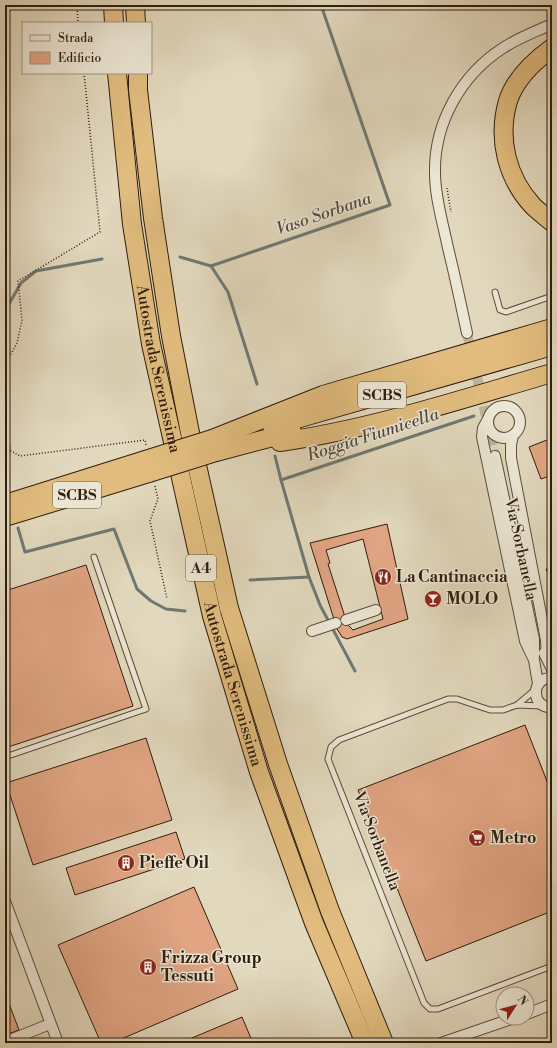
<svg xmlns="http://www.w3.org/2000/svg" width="557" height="1048" viewBox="0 0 557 1048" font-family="'Libre Bodoni',serif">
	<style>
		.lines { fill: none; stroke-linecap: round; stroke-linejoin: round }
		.stream { stroke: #6e7975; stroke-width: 3 }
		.building { fill: #e1a583; stroke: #2e1d0d; fill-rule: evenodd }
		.street-tunnel { stroke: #beb39a; stroke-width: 10; stroke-dasharray: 10 5; stroke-linecap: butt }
		.lane-casing { stroke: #5b4c39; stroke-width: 7 }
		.street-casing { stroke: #5b4c39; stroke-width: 12 }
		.highway-casing { stroke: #2e1d0d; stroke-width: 20 }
		.path { stroke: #2e1d0d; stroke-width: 1.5; stroke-dasharray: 1 2; stroke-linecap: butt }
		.lane { stroke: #ece6d4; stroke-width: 5 }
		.street { stroke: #ece6d4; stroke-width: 10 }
		.highway { stroke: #e1bc7e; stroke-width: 18 }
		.highway-bridge-casing { stroke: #2e1d0d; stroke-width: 20; stroke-linecap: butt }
		.highway-bridge { stroke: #e1bc7e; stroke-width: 18 }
		.labels { text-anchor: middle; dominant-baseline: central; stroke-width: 3; stroke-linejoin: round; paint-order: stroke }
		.shield { fill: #ece6d4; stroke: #675949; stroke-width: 1 }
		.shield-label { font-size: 15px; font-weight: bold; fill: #2e1d0d }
		.street-label { font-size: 16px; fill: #2e1d0d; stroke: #ece6d4 }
		.poi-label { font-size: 16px; font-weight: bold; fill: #2e1d0d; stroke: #ece6d4; text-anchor: start }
		.water-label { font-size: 17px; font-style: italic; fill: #4e4b41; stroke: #ece6d4 }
	</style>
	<rect width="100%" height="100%" fill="#e2d8bd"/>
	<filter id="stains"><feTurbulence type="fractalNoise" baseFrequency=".005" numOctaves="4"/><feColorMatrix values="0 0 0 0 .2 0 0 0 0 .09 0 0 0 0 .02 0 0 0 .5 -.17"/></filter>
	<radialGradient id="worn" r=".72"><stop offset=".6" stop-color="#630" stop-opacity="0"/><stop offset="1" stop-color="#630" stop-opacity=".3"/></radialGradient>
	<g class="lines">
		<g class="stream">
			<polyline points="180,257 211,266 390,205 321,5"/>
			<polyline points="211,266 228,292 257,384"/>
			<polyline points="5,319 9,304 21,283 36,271 102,259"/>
			<polyline points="275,456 281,480 474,416"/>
			<polyline points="5,479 7,487"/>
			<polyline points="281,480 309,577"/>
			<polyline points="18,528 25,552 114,529 137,589 151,601 166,609 185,611"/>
			<polyline points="250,580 309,577 320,605 355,671"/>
		</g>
	</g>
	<g class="building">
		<polygon points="552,438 552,475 541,479 529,447"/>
		<path d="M387,524L408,619L347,639L342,637L337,629L310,543ZM363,539L383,619L353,630L347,624L346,620L328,564L330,563L326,550Z"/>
		<polygon points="86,565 133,706 5,748 5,591"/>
		<polygon points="552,567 552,583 546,569"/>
		<polygon points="525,725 552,794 552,911 426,961 358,790"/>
		<polygon points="146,738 172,820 33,865 6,783"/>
		<polygon points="176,832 185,859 75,895 66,868"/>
		<polygon points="194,887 238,989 112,1043 101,1043 58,945"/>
		<polygon points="5,993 19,1030 5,1035"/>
		<polygon points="242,1017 253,1043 180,1043"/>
	</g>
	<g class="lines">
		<polyline class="street-tunnel" points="467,333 495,456"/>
		<g class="lane-casing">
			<g id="lane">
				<polyline points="495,292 500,310 506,312 552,296"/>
				<polyline points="517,705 536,689"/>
				<polyline points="542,706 517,705 503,710 490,710 457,699 448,699 339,740 331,747 328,759 424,1003 430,1009 438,1009 552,966"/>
				<polyline points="5,757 146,709 94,557"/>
			</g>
		</g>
		<g class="street-casing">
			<g id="street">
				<path d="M467,333C461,305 455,276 448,248C443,223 435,198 435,173C434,123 461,75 503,48C518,38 535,32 552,24"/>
				<circle cx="504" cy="422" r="16"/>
				<polyline points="488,419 483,428 482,437 525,641 534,660 538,684"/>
				<polyline points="513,435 511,445 511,458 546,640 547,657"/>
				<polyline points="495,456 534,639 534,656"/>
				<polyline points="346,620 376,610"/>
				<polyline points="312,631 336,623"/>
				<polyline points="544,653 552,669"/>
				<path d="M552,678C530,677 531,709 552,707"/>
				<polyline points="5,901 58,1043"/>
				<polyline points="527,1014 552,1004"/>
				<polyline points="5,1042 50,1024"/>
				<polyline points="441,1043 514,1018"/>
			</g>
		</g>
		<g class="highway-casing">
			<g id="highway">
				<polyline points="113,5 114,23"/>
				<polyline points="135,5 136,23"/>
				<path d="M552,48C534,61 515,79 508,101C497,139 507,178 533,206C539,212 546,217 552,222"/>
				<path id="s1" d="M117,73L132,224L151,344L212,616L259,772L314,923L365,1043"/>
				<polyline points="138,73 138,90 153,218 171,336 192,443 229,608 278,764 330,911 384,1043"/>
				<polyline points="272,426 552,346"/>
				<polyline points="212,439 323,395 552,328"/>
				<path d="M280,442C372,429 462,399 552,373"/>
				<polyline points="216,452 292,432"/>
				<polyline points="5,504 145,460"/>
				<polyline points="5,517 149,473"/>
			</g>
		</g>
		<g class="path">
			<polyline points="77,5 78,23"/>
			<polyline points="447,188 451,212"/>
			<polyline points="5,365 17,343 22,320 18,281 100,232 84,73"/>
			<polyline points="5,427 11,451 20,456 145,440 146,445"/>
			<polyline points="155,486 158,499 150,521 167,599"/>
		</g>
		<use href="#lane" class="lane"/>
		<use href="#street" class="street"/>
		<use href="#highway" class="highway"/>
		<g class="highway-bridge-casing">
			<g id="highway-bridge">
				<polyline points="145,460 212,439"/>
				<polyline points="149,473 216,452"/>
			</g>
		</g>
		<use href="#highway-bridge" class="highway-bridge"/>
	</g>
	<defs>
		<g id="restaurant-disc" transform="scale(0.9)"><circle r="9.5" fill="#8f2418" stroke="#ece6d4"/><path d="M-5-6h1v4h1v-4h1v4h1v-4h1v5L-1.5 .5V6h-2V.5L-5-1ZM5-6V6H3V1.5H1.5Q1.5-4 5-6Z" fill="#fff"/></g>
		<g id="bar-disc" transform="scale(0.9)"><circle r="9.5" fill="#8f2418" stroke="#ece6d4"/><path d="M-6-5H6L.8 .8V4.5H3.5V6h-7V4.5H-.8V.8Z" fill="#fff"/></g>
		<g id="supermarket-disc" transform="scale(0.9)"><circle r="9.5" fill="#8f2418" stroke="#ece6d4"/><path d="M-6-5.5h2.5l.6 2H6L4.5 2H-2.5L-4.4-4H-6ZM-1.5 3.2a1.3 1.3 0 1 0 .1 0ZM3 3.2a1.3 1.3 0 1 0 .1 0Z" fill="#fff"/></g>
		<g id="building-disc" transform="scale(0.9)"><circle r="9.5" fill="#8f2418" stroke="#ece6d4"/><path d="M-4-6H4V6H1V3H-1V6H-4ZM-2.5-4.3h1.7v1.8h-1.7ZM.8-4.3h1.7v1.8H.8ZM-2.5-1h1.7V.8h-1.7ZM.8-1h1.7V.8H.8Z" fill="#fff"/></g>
	</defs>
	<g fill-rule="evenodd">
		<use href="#restaurant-disc" x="383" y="577"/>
		<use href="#bar-disc" x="433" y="599"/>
		<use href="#supermarket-disc" x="477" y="838"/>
		<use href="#building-disc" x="126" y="863"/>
		<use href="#building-disc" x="148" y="967"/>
	</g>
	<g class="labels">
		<g class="shield">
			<rect x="358" y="382" width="48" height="26" rx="3"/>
			<rect x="53" y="482" width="48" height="26" rx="3"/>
			<rect x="186" y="555" width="30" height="26" rx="3"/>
		</g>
		<g class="shield-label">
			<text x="382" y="395">SCBS</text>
			<text x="77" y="495">SCBS</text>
			<text x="201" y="568">A4</text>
		</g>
		<g class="street-label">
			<text stroke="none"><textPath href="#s1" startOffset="299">Autostrada Serenissima</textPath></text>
			<text transform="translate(521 549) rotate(78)">Via Sorbanella</text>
			<text stroke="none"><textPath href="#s1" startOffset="623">Autostrada Serenissima</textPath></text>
			<text transform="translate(377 841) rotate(69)">Via Sorbanella</text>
		</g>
		<g class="poi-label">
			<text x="396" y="577">La Cantinaccia</text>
			<text x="446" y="599">MOLO</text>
			<text x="490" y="838">Metro</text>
			<text x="139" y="863">Pieffe Oil</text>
			<text x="161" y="958">Frizza Group<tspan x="161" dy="18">Tessuti</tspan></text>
		</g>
		<g class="water-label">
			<text transform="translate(324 214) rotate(-19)">Vaso Sorbana</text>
			<text transform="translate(373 435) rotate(-18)">Roggia Fiumicella</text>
		</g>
	</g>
	<rect width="557" height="1048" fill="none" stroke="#e2d8bd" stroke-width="20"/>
	<rect x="6" y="6" width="545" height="1036" fill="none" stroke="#2e1d0d" stroke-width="2"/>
	<rect x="10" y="10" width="537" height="1028" fill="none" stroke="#2e1d0d"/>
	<rect x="22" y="22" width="130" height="52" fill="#ece6d4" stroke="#a09684"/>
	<rect x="30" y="35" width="20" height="6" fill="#ece6d4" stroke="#a09684"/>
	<text x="58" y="42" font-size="12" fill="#2e1d0d">Strada</text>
	<rect x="30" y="52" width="20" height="12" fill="#e1a583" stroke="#a09684"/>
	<text x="58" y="62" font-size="12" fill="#2e1d0d">Edificio</text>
	<g transform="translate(515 1006) rotate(54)"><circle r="19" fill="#ece6d4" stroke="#a09684"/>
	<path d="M0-3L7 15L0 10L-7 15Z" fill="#8f2418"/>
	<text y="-6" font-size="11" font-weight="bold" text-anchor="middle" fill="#2e1d0d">N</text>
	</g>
	<rect width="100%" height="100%" filter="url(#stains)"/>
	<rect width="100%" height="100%" fill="url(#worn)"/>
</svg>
